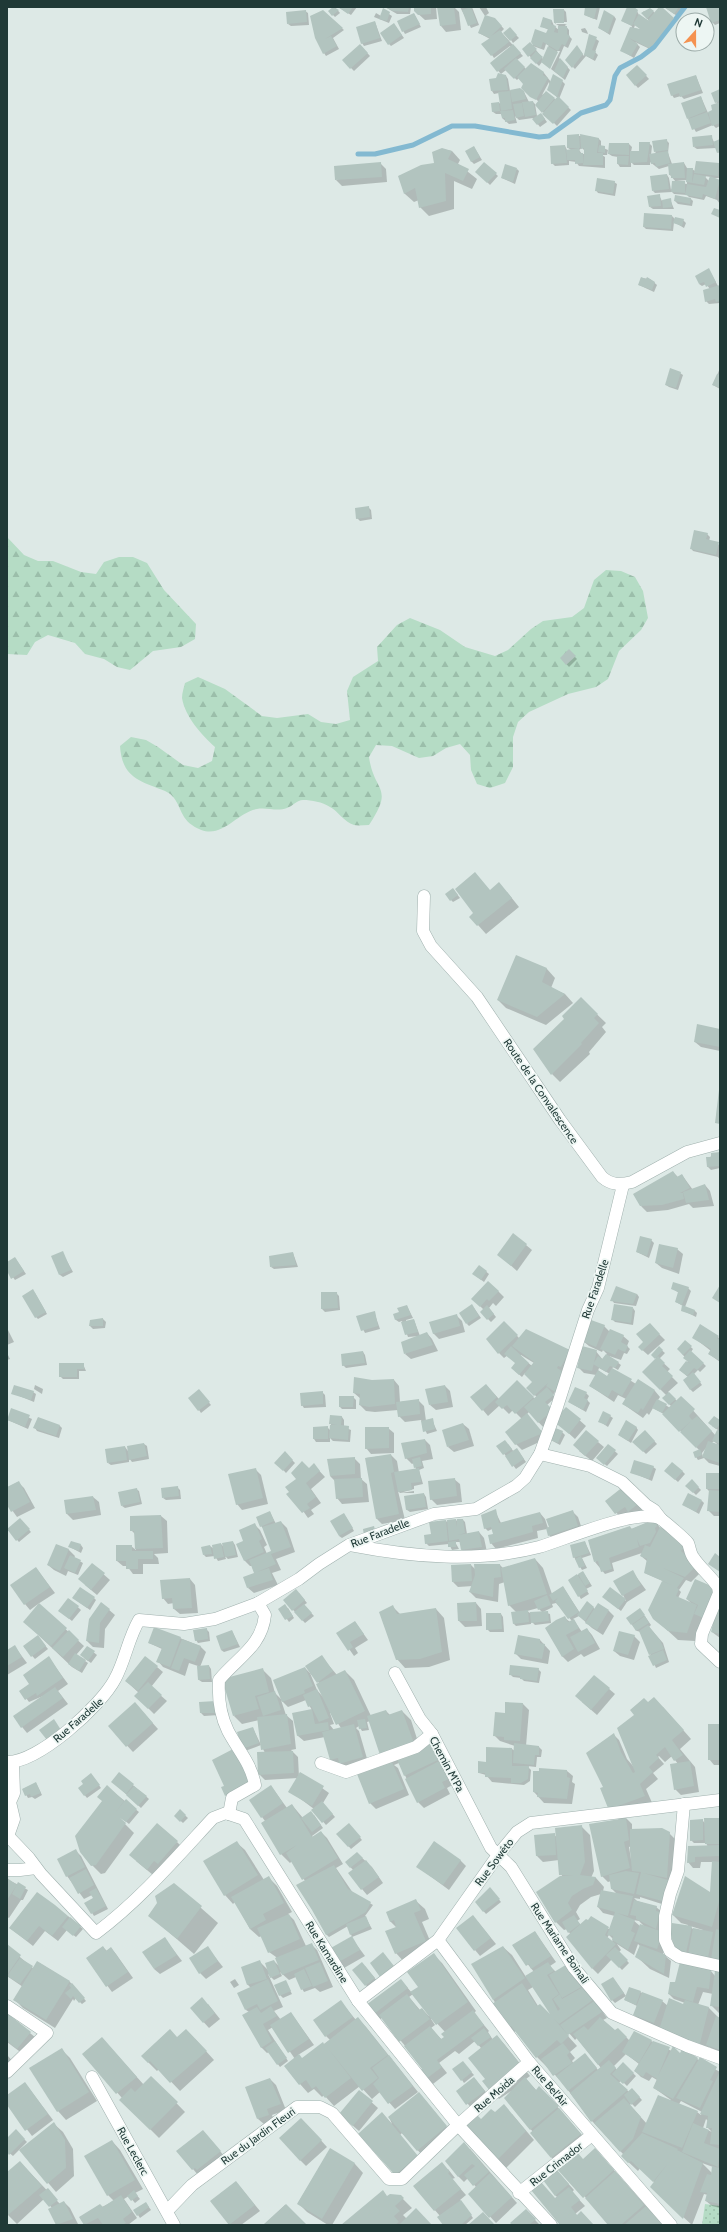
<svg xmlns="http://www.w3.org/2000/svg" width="727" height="2232" viewBox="0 0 727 2232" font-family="Cabin,sans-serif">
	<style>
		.forest { fill: url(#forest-firs) }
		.park { fill: url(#park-dots) }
		.shadow { fill: #0003; fill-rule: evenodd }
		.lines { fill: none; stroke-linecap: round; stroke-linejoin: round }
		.stream { stroke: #83b9d1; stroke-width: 5 }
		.building { fill: #b2c4bf }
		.minor-casing { stroke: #a0b1ae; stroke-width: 13 }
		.minor { stroke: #fff; stroke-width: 12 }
		.labels { text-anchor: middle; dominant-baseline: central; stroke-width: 3.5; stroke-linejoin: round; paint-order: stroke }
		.street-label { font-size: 11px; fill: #1f3936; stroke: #edf6f3 }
	</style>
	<defs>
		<pattern id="forest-firs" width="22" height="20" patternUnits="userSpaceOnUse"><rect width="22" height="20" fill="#b5dcc5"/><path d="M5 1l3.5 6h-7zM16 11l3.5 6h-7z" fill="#9bbeaa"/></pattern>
		<pattern id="park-dots" width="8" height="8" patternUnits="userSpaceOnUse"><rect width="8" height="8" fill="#b5dcc5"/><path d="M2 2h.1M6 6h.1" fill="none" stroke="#9bbeaa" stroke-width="1.8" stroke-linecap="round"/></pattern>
	</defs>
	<rect width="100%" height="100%" fill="#dde9e6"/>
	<g class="forest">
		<polygon points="7,537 24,555 38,561 53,561 81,572 96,574 104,562 119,557 133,557 147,563 164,590 196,624 195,639 181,647 153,651 130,670 117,667 104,659 85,654 75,643 48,635 35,642 27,655 7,654"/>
		<path d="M606,570L621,571L635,577L643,591L648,618L641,630L619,651L608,679L596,687L568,694L529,712L518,722L513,737V767L505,783L490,788L477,784L471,770L470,755L460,744L446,748L433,756L419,758L392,746L376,745L369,757C374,793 395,786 369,825C364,825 358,826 354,825C344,822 338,811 330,807C322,802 312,800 303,800C297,800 293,806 287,808C277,812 267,807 257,809C234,813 220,845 192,825C178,816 181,798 165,791C140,781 122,778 120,746L131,737L146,740L158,747L183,765L198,768L212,761L215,747C202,735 185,717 182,698C182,693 184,687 185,683L198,677L225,689L262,716L277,718L308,714L321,722L336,724L350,720L347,691L353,677L378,661L377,647L397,625L410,618L440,630L465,647L495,656L508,650L531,629L543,621L572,617L584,608L594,580Z"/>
	</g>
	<polygon class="park" points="705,2204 720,2206 720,2225 702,2225"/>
	<g class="shadow">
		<polygon points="335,7 340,13 335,17 329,11"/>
		<polygon points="338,7 357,7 351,15"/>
		<polygon points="385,7 411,7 410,14 397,14"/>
		<polygon points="415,7 436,7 437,19 425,20 415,11"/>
		<polygon points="446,7 454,7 459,12 461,30 446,32 441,26"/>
		<polygon points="460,7 472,7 479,25 471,28"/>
		<polygon points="479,7 486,7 489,13 485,16"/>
		<polygon points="587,7 600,7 597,20 585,15"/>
		<path d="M628,7L637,11L639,15L650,22L642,13L644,11L647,13L650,9L655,13L660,7L676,21L652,50L635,42L640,47L634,58L622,51L632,26L622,21ZM635,25L642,30L634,28Z"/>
		<polygon points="664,7 684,7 677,16"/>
		<polygon points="707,7 720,7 720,23 715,25 712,22"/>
		<polygon points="383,10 392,16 389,23 374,17 376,13 381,16"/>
		<polygon points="564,10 566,12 567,22 556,22 556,24 555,23"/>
		<polygon points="305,11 308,13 309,25 291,26 288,24"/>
		<polygon points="323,12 344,30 333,38 339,49 326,56 324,53"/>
		<polygon points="414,14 421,27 405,34 398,22"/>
		<polygon points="614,16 616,19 610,35 599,28"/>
		<path d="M495,19L504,29L501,32L523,56L517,60L526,69L531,64L544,73L551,82L562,81L565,84L559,99L571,110L557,126L536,105L539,102L523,87L524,84L519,78L517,80L506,70L501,74L491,63L511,47L510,46L494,58L492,55L490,39L479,33ZM549,82L551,92L558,98L556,100L546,92L542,95Z"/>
		<path d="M544,19L552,21L554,26L559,30V26L556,24H567L565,25L569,30V36L572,39L568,48L564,46L559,58L570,70L565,80L551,69L560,51H557L550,68L542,62L539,66L524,50L533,45L536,31L547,35L549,30L541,26ZM546,44L549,46L543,59L533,46L544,50Z"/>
		<polygon points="375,22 382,41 364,46 362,43"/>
		<polygon points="396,27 404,38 391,46 389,44"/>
		<polygon points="585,28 587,31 588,34 582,32 581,29"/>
		<polygon points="510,29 519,38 513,43 511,40"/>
		<polygon points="590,35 599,41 595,52 598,55 595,61 586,56 575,69 573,67 579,49 584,56"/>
		<polygon points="360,45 370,56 354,71 343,60"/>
		<polygon points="637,66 649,79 638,88 627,75"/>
		<polygon points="506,76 508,79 510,91 520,89 524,92 529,102 533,102 535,104 537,116 542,115 547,122 540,127 533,118 519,120 515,116 517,123 509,124 502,118 502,114 496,114 493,112 492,104 501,103 499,93 494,94 492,91"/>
		<polygon points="696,76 703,93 684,99 681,96 674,98 672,95"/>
		<polygon points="720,90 720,126 716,128 713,125 696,132 688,118 701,97 708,113 713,111 718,104 716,102"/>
		<path d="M568,136H588L599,139L601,141V147L608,150L607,155H602L605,157V168L579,166L576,162L569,161V165L555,166L552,163L565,146L567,150H571L568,148ZM582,148L588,154H582L579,150Z"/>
		<polygon points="711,136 714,142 720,141 720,155 716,148 697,149 694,147"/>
		<path d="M666,140L669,143L668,153L672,164L684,163L687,168L692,169L695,171L719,164L720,165V178H713L720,181V204L717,200L706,196L704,200L689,197L693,201L692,206L678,204L675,201L690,198L687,195L674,194L672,192L655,193L653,191L667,175L669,178L671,190L676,182L670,175L669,166L659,169L650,162V165H634L631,162V167H620L618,164V157L612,156L609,154L610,144H629L632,147L631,152H640L649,143L652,146L651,155L657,154L655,152ZM704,176L711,177L709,181ZM687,180V184L676,182V181Z"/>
		<polygon points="474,147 482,160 474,164 471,161"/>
		<polygon points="442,149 452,151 460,160 458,164 477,179 472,189 454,181 454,209 429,216 420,207 419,200 414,202 405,194 399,176 435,164"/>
		<polygon points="380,163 386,169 387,182 342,186 336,180"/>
		<polygon points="484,163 498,176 490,185 477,172"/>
		<polygon points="517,169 519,171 515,184 502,178"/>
		<polygon points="614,182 617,184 615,196 598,193 596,190"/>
		<polygon points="659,195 662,201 670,199 674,209 653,209 650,207"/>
		<polygon points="672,216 675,219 683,220 686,223 684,228 674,222 673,231 646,229 644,227"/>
		<polygon points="709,270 718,286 720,286 720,303 709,304 706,301 710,289 706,284 702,286 699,284"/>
		<polygon points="641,278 650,279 657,285 654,292 639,285"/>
		<polygon points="720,368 720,389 713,385"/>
		<polygon points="680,373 683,375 678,390 669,387 666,385"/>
		<polygon points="368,507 371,510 372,519 360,521 357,518"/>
		<polygon points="707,534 710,537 709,541 720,545 720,560 718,557 693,551 691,548"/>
		<polygon points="569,651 577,659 569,667 561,658"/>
		<polygon points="475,874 490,891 507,892 519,907 486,934 478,925 475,914"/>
		<polygon points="453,889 460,898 453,902 451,900"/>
		<polygon points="516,957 547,969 555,978 551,988 565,994 573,1003 546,1025 506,1008 498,1000"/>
		<polygon points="581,999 606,1023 602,1027 606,1032 589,1052 590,1054 560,1082 552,1074 566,1019"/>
		<polygon points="720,1030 720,1051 701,1047 695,1042"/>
		<polygon points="720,1153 720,1168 711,1170 708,1167 707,1158"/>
		<polygon points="673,1172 678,1177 682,1175 693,1190 705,1185 710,1191 714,1206 693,1208 689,1204 668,1210 647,1212 641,1206"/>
		<polygon points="514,1235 532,1250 517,1271 499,1255"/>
		<polygon points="651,1240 654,1243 649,1258 637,1252"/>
		<polygon points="677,1249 683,1254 679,1274 662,1268 656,1263"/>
		<polygon points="62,1252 73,1272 63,1277 60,1275"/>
		<polygon points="293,1253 298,1267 274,1269 271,1267"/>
		<polygon points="15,1258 26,1274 15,1280 7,1269 7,1263"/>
		<polygon points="479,1266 489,1274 484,1282 476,1276"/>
		<polygon points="672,1288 688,1288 691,1291 685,1307 695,1311 697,1313 696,1317 682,1310 683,1306 676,1302 679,1293"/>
		<polygon points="498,1291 504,1297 496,1306 493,1303 489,1308 496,1317 491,1322 481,1312 484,1310 473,1299"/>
		<polygon points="35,1293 47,1314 38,1319 36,1317"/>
		<polygon points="322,1293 336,1293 339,1296 340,1310 325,1312 322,1309"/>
		<polygon points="637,1294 639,1297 636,1306 614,1303 612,1300"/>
		<polygon points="407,1306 413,1318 406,1320 406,1322 414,1320 420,1336 427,1333 432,1339 438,1351 411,1359 405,1354 420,1336 408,1337 402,1321 399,1322 396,1320 395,1314 400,1313"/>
		<polygon points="474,1308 481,1318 469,1326 467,1324"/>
		<polygon points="633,1308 635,1311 633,1325 615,1322 612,1319"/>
		<polygon points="374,1312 380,1329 365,1333 357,1317"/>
		<polygon points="456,1315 462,1321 465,1332 439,1339 433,1333"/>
		<polygon points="103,1319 106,1322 105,1328 93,1329 90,1326 91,1321"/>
		<path d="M504,1322L519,1338L569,1351L558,1394L555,1392L553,1395L555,1398L547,1405L558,1417L566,1408L586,1426L575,1439L554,1420L544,1428L529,1412L526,1415L548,1438L522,1450L516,1444L522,1419L513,1410L509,1414L500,1405L488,1416L483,1410L486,1385L499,1399L517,1382L535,1399L537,1397L527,1388L534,1382L525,1373L522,1377L515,1371L517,1363L508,1355L504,1358L499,1353ZM521,1355L534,1363L532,1366L520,1356Z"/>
		<path d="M604,1326L609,1331L623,1336L629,1341L627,1346L630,1349L627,1354L624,1353L621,1360L609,1356L621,1365L618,1370L613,1367L612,1369L636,1384L638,1381L655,1391L660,1397L658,1400L670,1408L672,1407L664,1399L667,1396L643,1372L657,1359L652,1355L659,1348L665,1353L659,1359L670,1369L667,1372L678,1383L668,1392L677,1401L681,1397L716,1436L718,1430L712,1426L720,1421V1466L709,1463L704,1458L698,1460L696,1457L700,1451L664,1414L653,1408L649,1415L647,1413L643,1418L623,1404L626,1399L618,1395L614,1402L590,1386L596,1375L584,1373L578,1367L595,1350L603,1360L607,1354L603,1350L602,1352L589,1346L583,1341ZM599,1368L610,1374L608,1377L598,1371ZM714,1441L718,1445L712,1443ZM706,1448L703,1457L702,1453Z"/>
		<polygon points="7,1328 14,1342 7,1345"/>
		<polygon points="655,1330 665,1340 648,1355 639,1347"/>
		<polygon points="693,1337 718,1337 720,1339 720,1362 709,1354 711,1351"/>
		<polygon points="685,1342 693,1349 691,1352 706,1366 700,1372 698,1370 694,1374 702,1385 693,1392 690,1389 688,1377 680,1370 688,1361 678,1349"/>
		<polygon points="363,1352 365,1355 367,1365 346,1368 343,1365"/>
		<polygon points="7,1353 10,1359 7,1360"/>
		<polygon points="83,1364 86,1371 79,1371 79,1379 63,1379 60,1376"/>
		<polygon points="394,1380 399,1386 400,1402 418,1400 424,1406 426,1421 432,1420 437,1431 427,1434 421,1420 405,1422 399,1416 398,1410 375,1412 366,1411 360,1405 361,1399 354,1393 371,1381"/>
		<polygon points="35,1385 43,1389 42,1394 34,1389"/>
		<polygon points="445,1386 450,1391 453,1407 436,1410 430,1405"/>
		<polygon points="33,1392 36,1394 34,1402 12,1393"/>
		<polygon points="322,1392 325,1395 326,1407 304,1408 302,1405"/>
		<polygon points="201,1393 211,1405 201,1413 199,1410"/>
		<polygon points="586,1393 589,1396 587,1400 590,1403 586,1412 569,1402"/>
		<polygon points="353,1397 356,1400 356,1409 342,1409 340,1407"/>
		<polygon points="12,1410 32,1419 28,1429 8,1420"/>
		<polygon points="331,1416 342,1417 344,1420 344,1427 351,1430 350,1442 333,1441 330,1438 330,1442 316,1442 314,1439 314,1428 327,1427 331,1431"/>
		<polygon points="610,1416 613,1418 608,1427 599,1421"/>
		<polygon points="38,1418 60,1426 62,1428 59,1438 37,1431 35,1428"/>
		<polygon points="463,1424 469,1429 474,1446 454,1452 448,1447"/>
		<polygon points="636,1427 638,1430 631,1443 619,1435"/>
		<polygon points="388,1428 394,1433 394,1453 371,1454 366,1448"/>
		<polygon points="645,1431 657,1444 646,1454 634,1442"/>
		<polygon points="562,1432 565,1435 560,1445 549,1439"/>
		<polygon points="425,1440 430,1445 433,1459 422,1461 424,1468 419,1470 423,1484 414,1486 414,1489 400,1493 398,1491 405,1520 382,1524 377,1519 366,1458 391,1455 397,1461 399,1473 416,1469 414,1463 412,1464 406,1458"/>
		<polygon points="598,1442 604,1447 592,1461 579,1451"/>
		<polygon points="144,1444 147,1446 149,1459 132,1462 129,1458 129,1462 111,1465 108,1463 125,1447 128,1451"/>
		<polygon points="508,1444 514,1452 519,1452 526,1462 516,1469 498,1446"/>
		<polygon points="608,1445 618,1454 607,1466 597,1458"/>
		<polygon points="285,1453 295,1463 286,1473 276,1462"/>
		<polygon points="355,1459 360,1464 361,1479 367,1484 369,1502 342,1504 337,1498 335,1481 330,1476"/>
		<polygon points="314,1465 325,1477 311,1489 321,1503 311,1510 314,1514 308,1518 290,1492"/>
		<polygon points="653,1467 656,1469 652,1481 631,1472"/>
		<polygon points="255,1469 261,1475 268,1504 242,1510 237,1504"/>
		<polygon points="682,1471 685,1474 678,1482 668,1473"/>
		<polygon points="720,1474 720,1516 714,1516 708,1510 710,1492 707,1489"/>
		<polygon points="454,1479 460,1484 462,1502 437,1505 431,1499"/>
		<polygon points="692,1481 701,1490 696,1495 687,1486"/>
		<polygon points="18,1482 24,1488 35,1508 17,1517 7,1503 7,1488"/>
		<polygon points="177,1487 180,1490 181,1499 166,1500 163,1498"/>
		<polygon points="136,1489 139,1491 142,1504 125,1508 122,1506"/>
		<polygon points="414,1491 414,1493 400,1493"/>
		<polygon points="630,1493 643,1511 635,1517 622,1519 606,1501"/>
		<polygon points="424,1494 426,1497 428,1509 410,1512 407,1510 405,1497"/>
		<polygon points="93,1497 99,1502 101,1515 73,1520 67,1514 65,1501"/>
		<polygon points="702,1501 704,1503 699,1514 684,1505"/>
		<polygon points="495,1511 501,1523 540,1513 545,1519 548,1528 572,1511 578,1517 583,1532 555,1541 549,1535 547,1529 537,1531 538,1538 496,1549 491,1543 494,1535 492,1529 488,1531 485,1528"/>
		<polygon points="270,1512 276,1524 281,1522 287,1528 295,1552 276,1559 281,1570 272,1573 278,1585 254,1593 248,1588 255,1574 252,1566 250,1566 245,1561 237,1545 245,1541 254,1524 260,1530 267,1545 264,1547 267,1554 272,1552 264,1529 261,1526"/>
		<polygon points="161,1516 167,1521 168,1553 154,1554 158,1558 159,1564 143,1564 143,1574 133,1574 127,1566 123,1566 117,1561 131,1546 136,1550 135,1534 131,1530"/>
		<polygon points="346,1517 354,1531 342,1538 339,1536"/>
		<polygon points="20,1519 31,1532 19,1542 8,1530"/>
		<polygon points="463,1520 465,1522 467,1534 479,1532 484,1538 487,1552 468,1555 462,1550 461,1542 455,1542 459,1549 452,1550 449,1544 429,1546 426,1543 432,1535 430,1523"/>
		<polygon points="654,1520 661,1529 672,1534 702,1571 691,1582 686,1580 679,1590 681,1592 678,1598 692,1604 687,1599 714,1610 720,1608 720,1638 712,1632 715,1620 695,1641 678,1640 654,1618 663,1581 645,1573 647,1561 641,1556 642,1553 612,1563 614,1571 605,1574 595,1562 630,1527 632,1529"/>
		<polygon points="233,1542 235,1545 238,1557 228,1559 225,1556 226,1559 218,1561 215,1556 206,1557 204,1555 210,1546 214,1549 221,1544 224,1547"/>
		<polygon points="585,1542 591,1555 582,1558 587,1568 582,1570 574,1557"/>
		<polygon points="57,1545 69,1550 75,1556 74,1558 83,1563 78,1575 68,1571 66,1576 54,1570 48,1565"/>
		<polygon points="81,1545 83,1548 81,1553 70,1547"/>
		<path d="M535,1559L543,1568L552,1594L563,1587L580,1613L587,1603L595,1609L609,1611L614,1616L603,1635L592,1628L579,1616L573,1619L582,1632L587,1629L592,1635L600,1649L584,1657L581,1654L568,1662L562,1656L565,1618L570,1622L572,1621L556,1603L552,1604L553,1607L543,1612L550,1614L551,1623L535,1625L531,1621V1624L516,1626L514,1624L517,1613L509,1605L505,1582L499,1584L498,1602L476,1598L470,1592L473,1586L458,1587L453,1582L471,1565L476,1570L500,1565L503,1568ZM538,1608L542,1612L530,1613L527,1611Z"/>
		<polygon points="92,1564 110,1580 97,1595 85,1585"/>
		<polygon points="36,1568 55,1593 38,1604 84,1646 76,1655 88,1663 82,1673 72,1667 30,1627 38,1604 30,1610 25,1604"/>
		<polygon points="632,1571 646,1590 627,1602 621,1611 606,1599 610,1588 626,1601 623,1595"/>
		<polygon points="583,1572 592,1586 586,1589 589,1594 581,1599 569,1580"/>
		<polygon points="190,1579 195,1585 198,1613 180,1614 174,1609 174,1603 168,1604 163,1598"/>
		<polygon points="299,1593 307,1603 304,1605 314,1616 305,1623 284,1600"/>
		<polygon points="94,1598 96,1600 90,1610 76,1600"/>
		<polygon points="69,1599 81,1610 72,1621 62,1613"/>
		<polygon points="101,1603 115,1615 105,1629 104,1648 93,1647 87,1641"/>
		<polygon points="476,1603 481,1609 482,1626 465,1627 459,1621"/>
		<polygon points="393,1607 401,1615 436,1609 444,1618 450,1660 429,1667 405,1668 397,1659"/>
		<polygon points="288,1608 294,1618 289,1622 280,1609"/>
		<polygon points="642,1612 651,1625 649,1627 663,1643 669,1662 656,1668 641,1632 637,1631 627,1618"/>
		<polygon points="501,1614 503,1617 504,1632 490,1632 487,1629"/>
		<polygon points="355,1622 368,1640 355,1648 358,1653 354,1656 338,1633"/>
		<polygon points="206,1629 209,1632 210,1641 198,1643 196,1640"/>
		<polygon points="232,1631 240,1647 224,1652 221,1650"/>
		<polygon points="634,1636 640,1642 634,1660 620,1656 614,1651"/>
		<polygon points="180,1638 200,1646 206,1652 200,1667 209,1666 211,1669 212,1682 202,1682 199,1680 198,1666 189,1663 185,1676 163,1667 158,1661 162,1649 149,1643"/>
		<polygon points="40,1639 48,1649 35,1659 24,1647"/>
		<polygon points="540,1640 550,1651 548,1664 521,1659 516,1654"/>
		<polygon points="15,1647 27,1663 7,1675 7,1651"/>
		<polygon points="87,1647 97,1655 91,1663 84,1658"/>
		<path d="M321,1656L337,1675L345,1671L354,1680L371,1716L386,1711L390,1715L402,1711L411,1720L420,1748L430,1744L456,1783L447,1788L450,1794L424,1808L418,1802L399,1763L394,1765L398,1768L409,1795L376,1809L370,1803L389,1764L382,1757L370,1721L367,1722L369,1730L362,1731L359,1726L356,1728L359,1731L368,1762L346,1769L337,1765L331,1760L325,1737L304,1741L298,1736L293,1714L312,1710L306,1700L288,1707L281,1700L286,1715L293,1721L296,1749L291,1750L298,1757L299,1777L301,1773L329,1793L323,1803L335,1817L326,1825L313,1810L314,1809L290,1791L298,1778L265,1780L259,1774L265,1753L261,1745L245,1751L243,1748L253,1728L261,1745L259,1720L242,1724L234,1716L262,1669L271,1678L275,1693L282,1700L305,1668L310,1673ZM310,1673L320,1684L323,1697L317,1690ZM330,1713H331L341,1728L334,1730L330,1725L334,1724Z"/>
		<polygon points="49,1658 68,1684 58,1691 68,1704 27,1733 14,1717 43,1696 29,1702 21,1691 31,1685"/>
		<polygon points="157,1667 163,1672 151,1687 167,1701 154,1714 136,1696 139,1693 126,1681"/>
		<polygon points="538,1669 541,1672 539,1683 524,1681 521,1678 513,1677 510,1674"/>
		<polygon points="594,1676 615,1694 597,1715 582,1702"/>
		<polygon points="200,1703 219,1715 204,1716 201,1713"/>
		<polygon points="506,1703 523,1704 529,1710 526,1746 539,1747 542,1750 541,1757 537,1757 536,1767 527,1766 531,1770 530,1781 524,1785 492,1782 486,1775 479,1773 487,1763 512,1749 515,1751 515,1746 500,1741 494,1735 506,1714"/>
		<path d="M648,1703L663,1707L691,1739L680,1749L695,1767L699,1792L681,1795L675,1789L678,1764L672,1756L665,1762L659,1756L658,1757L664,1764L653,1773L658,1779L646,1789L653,1805L626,1815L628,1818H626L632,1824V1830L669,1833L678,1842L668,1906L640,1897V1899L634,1898L637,1901L656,1907L662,1912L668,1939L663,1954L671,1961L669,1978L650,1969L636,1956L640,1946L638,1944L634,1955L617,1944L621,1950L619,1952L629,1963L622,1970L612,1959L598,1974L592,1968L567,1929L564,1930L556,1922L562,1876L559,1860L543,1862L537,1856L535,1836L554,1835L557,1837L581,1826L590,1835L594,1871L591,1878H596L604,1887L603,1891L617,1894L612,1889L611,1881L608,1882L602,1876L619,1820L611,1812L605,1787L614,1735L619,1740L627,1759L633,1766ZM632,1846L631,1859L629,1847ZM601,1894L598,1907L603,1913L615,1916L610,1929L581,1925L577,1921L580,1919L576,1912L580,1905L591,1897ZM633,1920L639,1921L645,1927L640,1926ZM609,1935L613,1939L612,1942L607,1938Z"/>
		<polygon points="140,1709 158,1729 133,1752 109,1726"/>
		<polygon points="720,1725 720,1765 714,1765 709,1759"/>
		<polygon points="567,1771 573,1776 572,1782 575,1784 572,1804 544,1803 534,1792"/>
		<polygon points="119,1773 149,1799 141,1808 115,1784"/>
		<polygon points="93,1777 101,1788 87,1798 79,1788"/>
		<polygon points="36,1783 42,1795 35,1799 32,1797 28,1798 23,1789"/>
		<polygon points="271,1786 287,1808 292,1805 303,1818 314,1815 323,1828 312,1836 313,1837 321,1832 327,1838 343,1864 336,1868 353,1893 373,1905 365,1916 372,1929 352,1937 348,1926 329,1937 326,1934 305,1881 292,1861 290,1863 281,1854 262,1823 265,1821 262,1817"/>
		<polygon points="107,1787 139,1812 129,1824 119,1816 118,1817 134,1833 105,1873 101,1874 92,1865 103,1801"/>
		<polygon points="180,1811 188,1818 183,1823 175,1816"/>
		<path d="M720,1819V1965L681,1955L688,1925L681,1923L673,1915L711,1894L713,1862H701L700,1868H693L688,1862L708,1847L706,1843H694L691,1840L702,1820L705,1823ZM690,1926L703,1930V1931L693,1929Z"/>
		<polygon points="351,1827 362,1840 351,1849 338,1834"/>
		<polygon points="177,1842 182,1847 153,1875 136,1861"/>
		<polygon points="236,1842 245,1850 264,1880 269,1878 277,1886 292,1912 288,1914 294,1920 306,1946 311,1944 317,1950 333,1987 320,1992 315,1988 304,1992 296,1977 289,1980 280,1972 282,1976 274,1980 268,1974 283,2007 274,2011 281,2020 291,2013 314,2045 298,2055 302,2059 330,2040 326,2036 341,2002 356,2020 358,2019 366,2027 418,2092 395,2109 380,2092 372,2099 360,2086 334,2106 324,2095 322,2097 314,2089 308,2093 300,2084 295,2059 273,2027 268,2030 288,2061 280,2067 269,2052 267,2053 261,2047 249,2012 246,2010 251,1988 248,1985 242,1968 260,1962 268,1970 274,1961 279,1966 276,1957 269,1952 262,1936 259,1937 250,1929 235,1902 233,1904 225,1895"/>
		<polygon points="75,1850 81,1856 108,1909 94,1916 86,1903 94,1898 92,1895 84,1899 67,1876"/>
		<polygon points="360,1856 372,1867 383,1883 367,1895 362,1889 353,1870 346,1862"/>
		<polygon points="460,1860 466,1866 449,1890 418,1867"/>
		<polygon points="7,1879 28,1890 23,1900 21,1900 9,1918 7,1917"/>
		<polygon points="174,1884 218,1923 194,1954 149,1915"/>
		<polygon points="492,1891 501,1902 486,1914 476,1902"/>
		<polygon points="416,1901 425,1909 429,1919 422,1922 434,1950 404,1962 396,1953 397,1928 390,1921"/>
		<polygon points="68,1916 83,1929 76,1937 67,1930 58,1941 45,1931 33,1946 10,1928"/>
		<polygon points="478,1922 496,1944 480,1956 457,1928"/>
		<path d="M535,1932L556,1962L550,1966L556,1972L569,1964L607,2018L603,2020L615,2031L618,2029L630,2041H651L680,2055L697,2059L720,2072V2208L712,2206L706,2201L708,2195L704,2194L692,2225L660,2196L655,2183L640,2168L638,2171L622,2156L623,2154L592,2121L560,2080L537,2057L516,2031L514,2032L509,2027L493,1999L503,1947L512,1955L526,1977L534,1972L513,1946ZM533,1987L552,2014L551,2015L538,2006L528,1990ZM569,2033L575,2040L577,2038L601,2068L598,2070L590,2060L574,2064L572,2061L575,2058L570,2052L577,2046L567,2035ZM626,2054L639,2064L635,2071L641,2077L649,2081L652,2077L657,2080L654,2088L671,2100L647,2124L630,2105L631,2103L635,2107L642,2100L632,2089L629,2092L619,2083L621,2080L627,2086L636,2076L623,2064L617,2070L614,2066ZM681,2101L702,2112L701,2115L697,2112L679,2104ZM706,2119L708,2121L707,2127L712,2132L703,2128ZM702,2163L713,2167L712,2173Z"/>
		<polygon points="351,1937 365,1956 344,1968 338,1963"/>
		<polygon points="165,1939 182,1961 160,1974 154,1969"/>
		<polygon points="7,1946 34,1969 38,1962 70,1982 86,2001 82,2004 76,1998 74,2001 73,1999 55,2028 23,2008 15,2000 23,1987 7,1976"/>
		<polygon points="103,1947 107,1951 111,1948 116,1954 133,1978 112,1992 87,1958"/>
		<polygon points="207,1947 223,1967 206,1979 200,1973"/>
		<path d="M433,1954L442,1963L476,2011L474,2013L489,2031L488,2032L493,2040L497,2036L505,2045L530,2076L526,2079L536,2090L548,2096L589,2143L576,2153L583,2160L595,2149L663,2225H609L531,2133L533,2132L505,2098L511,2091L499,2099L491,2091L486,2080L481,2048L475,2041L459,2054L455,2051L439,2063L447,2073L433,2084L427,2079L423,2069L406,2047L382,2018L380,2019L368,2005L401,1980L412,1993L419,1987ZM413,1994L430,2016H429L422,2009L420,2010L409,1997ZM432,2018L445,2032V2037L442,2040L431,2028L435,2025L431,2019Z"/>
		<polygon points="365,1966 377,1981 368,1988 366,1985"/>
		<polygon points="711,1971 715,1976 720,1972 720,2014 711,2005 713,1994 703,1992 698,2005 709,2008 720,2019 720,2053 709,2047 707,2055 640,2020 634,2015 637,2006 625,2000 630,1988 662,2001 668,2006 684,2005 685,2003 674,1999 669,1994 675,1983"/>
		<polygon points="613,1978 626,1996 615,2003 612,2000"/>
		<polygon points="235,1979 239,1985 234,1988 230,1982"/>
		<polygon points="285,1981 292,1994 283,1998 280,1995"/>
		<polygon points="208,2004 220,2019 209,2028 191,2008"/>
		<polygon points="7,2014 36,2038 23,2054 7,2042"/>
		<polygon points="102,2038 144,2085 151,2077 185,2112 159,2138 121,2100 122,2098 83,2054"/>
		<polygon points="178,2038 195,2039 214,2060 180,2091 159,2069 157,2071 142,2056"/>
		<polygon points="62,2050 70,2058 97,2101 66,2120 58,2111"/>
		<polygon points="7,2055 17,2066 7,2075"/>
		<polygon points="465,2065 474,2075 464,2083 462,2080"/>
		<polygon points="474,2078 490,2097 473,2110 457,2091"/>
		<polygon points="270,2079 276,2085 286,2110 272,2115 274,2120 264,2124 258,2119"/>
		<polygon points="25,2083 53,2120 32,2136 7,2103 7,2096"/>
		<polygon points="359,2091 378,2108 359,2131 345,2119"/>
		<polygon points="424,2099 451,2132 423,2156 402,2133 399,2136 422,2163 396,2175 382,2113 392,2124 389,2117"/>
		<polygon points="495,2114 512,2114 534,2140 505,2169 466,2127"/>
		<polygon points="54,2124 63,2132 73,2149 74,2176 56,2192 21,2151"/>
		<polygon points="307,2125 327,2147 306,2166 300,2160"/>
		<polygon points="16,2131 27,2142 13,2156 7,2151 7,2139"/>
		<polygon points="208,2137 225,2157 198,2175 193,2169"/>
		<polygon points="112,2141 120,2150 143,2189 135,2193 140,2199 135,2203 129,2196 124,2199 137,2218 128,2225 85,2225 80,2218 114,2201 108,2195"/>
		<polygon points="470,2149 517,2203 496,2223 469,2194 476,2187 468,2178 464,2182 458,2176"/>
		<polygon points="330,2150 355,2164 363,2173 332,2225 328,2225 307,2212 298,2203"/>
		<polygon points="20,2162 60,2204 64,2202 70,2208 78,2224 57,2225 49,2209 52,2208 44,2199 17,2224 8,2215 7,2174"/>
		<polygon points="448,2169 455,2178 452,2179 466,2195 460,2200 473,2218 465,2225 445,2225 440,2216 414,2186"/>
		<polygon points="557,2171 574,2190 572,2192 585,2206 575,2214 578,2216 581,2212 593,2225 561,2225 532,2190 555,2199 557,2197 555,2195"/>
		<polygon points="236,2182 260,2211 241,2225 230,2225 211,2201"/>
		<polygon points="400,2196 412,2208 403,2215 407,2219 431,2225 342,2225 388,2197"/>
		<polygon points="146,2203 151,2210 140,2218 138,2215"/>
		<polygon points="285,2205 305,2225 265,2224"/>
		<polygon points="526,2210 537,2222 540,2225 513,2225"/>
		<polygon points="483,2213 494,2225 470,2225"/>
	</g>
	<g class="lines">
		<polyline class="stream" points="358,154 375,154 413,145 452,126 475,126 539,137 549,136 581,113 606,105 610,100 615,76 620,68 641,57 654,47 685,7"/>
	</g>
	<g class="building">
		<polygon points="333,7 339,10 332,16 328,11"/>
		<polygon points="338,7 353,7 348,14"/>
		<polygon points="385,7 409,7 408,12 393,11"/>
		<polygon points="414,7 431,7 431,14 418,15 414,11"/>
		<polygon points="437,7 454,7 456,24 440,26"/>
		<polygon points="471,7 477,23 468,26 462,10"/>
		<polygon points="585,7 597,7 594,19 584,15"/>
		<polygon points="627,7 634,7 638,10 632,26 621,21"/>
		<polygon points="659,7 662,7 674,18 653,45 649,48 639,43 644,32 639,43 629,38 638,44 631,56 620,51 630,27 640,29 633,24 639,14 649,21 648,20"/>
		<polygon points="664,7 679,7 674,14"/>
		<polygon points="706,7 720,7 720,20 711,23"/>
		<polygon points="383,8 390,12 387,21 379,19"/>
		<polygon points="650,8 654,11 647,19 641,13"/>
		<polygon points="553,9 564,9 564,23 554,23"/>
		<polygon points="306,10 307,22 287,24 286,12"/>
		<polygon points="323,10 343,28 325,39 331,36 337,46 323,54 315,38 310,16"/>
		<polygon points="604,10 614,16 608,33 598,28"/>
		<polygon points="414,13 420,24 402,32 397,21"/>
		<polygon points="485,15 495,18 502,26 491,36 500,30 509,42 491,56 481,44 490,38 478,33"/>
		<polygon points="543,17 552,20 551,24 556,26 554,32 558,33 558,26 567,26 567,34 570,36 565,46 562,44 558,51 543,42 541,48 533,45 531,42 535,29 546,33 548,29 540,27"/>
		<polygon points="375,21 380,38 361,44 356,27"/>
		<polygon points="394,23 402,35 388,45 380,33"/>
		<polygon points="510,27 517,35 510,41 503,33"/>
		<polygon points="589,34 597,37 592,50 596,51 593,59 584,55"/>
		<polygon points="530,42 537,49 528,57 522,49"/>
		<polygon points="360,44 368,53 350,69 342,60"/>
		<polygon points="513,44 521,53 497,72 490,63"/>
		<polygon points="577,45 583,54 572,68 565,60"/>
		<polygon points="548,46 558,52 550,69 541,62"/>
		<polygon points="536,51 543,57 536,64 530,58"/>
		<polygon points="516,58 525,67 514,79 504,69"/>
		<polygon points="560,58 568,67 563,78 554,71"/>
		<polygon points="531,63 544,72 543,75 548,78 536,100 530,97 521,88 523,84 517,77"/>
		<polygon points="637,65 647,75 635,86 626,75"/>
		<polygon points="498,73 506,75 508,90 491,91 489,79 496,78"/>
		<polygon points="553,74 563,80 557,97 547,90"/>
		<polygon points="696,75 701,90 680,97 679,93 671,96 667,84"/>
		<polygon points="520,88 524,91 526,99 512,102 510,90"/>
		<polygon points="720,89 720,101 715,103 711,93"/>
		<polygon points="510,91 512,109 501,111 498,92"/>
		<polygon points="546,91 555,98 542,113 535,105"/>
		<polygon points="558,96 569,107 553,124 542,114"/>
		<polygon points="701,96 706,111 687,119 681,103"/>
		<polygon points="533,101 536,115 525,117 522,102"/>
		<polygon points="499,102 500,111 492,112 491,103"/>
		<polygon points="720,102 720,123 712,126 708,112 712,110 711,105"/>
		<polygon points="522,103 524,116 516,118 513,104"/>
		<polygon points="513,110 515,120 505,122 505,118 502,118 500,111"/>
		<polygon points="707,112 711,123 692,130 688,119"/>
		<polygon points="541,113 545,119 537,125 532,119"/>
		<polygon points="579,134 580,148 567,148 567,135"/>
		<polygon points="580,134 599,138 597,153 584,153 584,148 581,149"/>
		<polygon points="712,135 713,145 693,147 692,137"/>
		<polygon points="667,139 668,150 654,152 652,141"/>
		<polygon points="720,139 720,152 717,153 713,142"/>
		<polygon points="639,142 650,142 647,162 630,163 630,151 639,151"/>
		<polygon points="609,143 629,143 629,155 608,154"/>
		<polygon points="565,145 567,163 551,164 550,146"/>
		<polygon points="599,145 605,146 605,153 598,152"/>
		<polygon points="474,146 480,157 471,162 465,151"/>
		<polygon points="442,148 452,151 448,159 469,169 463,181 445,173 446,201 419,208 415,188 404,194 398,176 421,165 434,163 432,152"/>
		<polygon points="579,148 580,153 583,153 583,163 575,164 575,160 567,160 566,150"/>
		<polygon points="668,151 670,163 656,167 655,163 651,164 649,154"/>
		<polygon points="584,153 603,153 603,165 583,165"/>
		<polygon points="617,156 629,156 628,165 617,164"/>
		<polygon points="696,161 719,163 718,176 694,173"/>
		<polygon points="381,162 382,177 335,180 334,166"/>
		<polygon points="484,162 497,173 487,183 475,172"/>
		<polygon points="684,162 685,178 671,178 671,175 669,175 668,164"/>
		<polygon points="505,164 517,168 513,182 501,178"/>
		<polygon points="687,168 693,168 692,183 686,182"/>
		<polygon points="667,174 669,189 652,191 650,176"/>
		<polygon points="694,174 706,176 704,185 692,183"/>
		<polygon points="710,176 720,180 715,199 703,194 702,198 685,195 687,184 706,187"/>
		<polygon points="597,178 615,181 613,194 595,191"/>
		<polygon points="672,181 685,181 685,193 671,192"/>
		<polygon points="660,194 661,206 649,207 647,196"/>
		<polygon points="675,195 691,198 690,204 674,201"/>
		<polygon points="671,198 672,207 663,208 662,200"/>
		<polygon points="714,208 720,210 720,218 711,214"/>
		<polygon points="644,213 672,215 671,229 643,227"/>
		<polygon points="675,217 684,219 682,226 673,223"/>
		<polygon points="709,268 716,282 706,287 704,282 699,284 695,276"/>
		<polygon points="641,277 646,279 647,277 655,282 652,290 638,285"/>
		<polygon points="720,285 720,301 716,302 715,299 705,302 703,290"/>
		<polygon points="670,368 681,372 676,388 665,385"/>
		<polygon points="717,374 720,375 720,388 712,385"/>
		<polygon points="369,506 370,517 356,519 355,508"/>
		<polygon points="694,530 708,533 706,539 719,542 716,555 690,549"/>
		<polygon points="569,649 576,656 566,665 560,658"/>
		<polygon points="475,872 490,890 499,882 512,898 477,926 469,917 473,913 455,889"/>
		<polygon points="453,888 458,895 450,901 445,894"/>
		<polygon points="516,955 547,968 542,982 565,994 537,1017 497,1000"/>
		<polygon points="581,997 598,1014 594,1018 599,1023 581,1043 582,1044 551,1075 533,1049 564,1019 562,1016"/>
		<polygon points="697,1024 720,1029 720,1047 694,1042"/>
		<polygon points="719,1090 720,1090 720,1124 715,1123"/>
		<polygon points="720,1152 720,1166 707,1167 706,1157 711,1157 711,1153"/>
		<polygon points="673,1171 677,1177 682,1174 690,1188 680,1193 683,1193 684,1199 662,1205 640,1206 633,1194"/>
		<polygon points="705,1184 709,1200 686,1203 683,1192"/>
		<polygon points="513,1233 527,1244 511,1266 497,1255"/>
		<polygon points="640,1236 652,1239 647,1256 636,1252"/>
		<polygon points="659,1244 678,1248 673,1268 655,1263"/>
		<polygon points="63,1251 71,1270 59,1275 51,1256"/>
		<polygon points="293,1252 296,1265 270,1267 269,1256"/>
		<polygon points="15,1257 24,1271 11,1279 7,1271 7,1262"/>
		<polygon points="479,1265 487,1271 481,1280 472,1274"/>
		<polygon points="488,1281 499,1291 489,1301 487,1299 480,1307 471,1299"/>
		<polygon points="673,1282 689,1287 682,1305 675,1302 678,1292 671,1289"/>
		<polygon points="720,1285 720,1303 712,1298"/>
		<polygon points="616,1286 637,1294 633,1304 610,1301"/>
		<polygon points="33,1289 46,1312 35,1318 22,1296"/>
		<polygon points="321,1292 337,1292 338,1308 321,1309"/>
		<polygon points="472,1304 479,1316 466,1324 459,1313"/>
		<polygon points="614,1304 633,1307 631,1323 611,1320"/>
		<polygon points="407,1305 411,1315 395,1320 393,1314 399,1312 397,1308"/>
		<polygon points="487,1305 494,1314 487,1320 480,1312"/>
		<polygon points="682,1305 695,1310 693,1315 681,1311"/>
		<polygon points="375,1311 378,1326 361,1331 356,1316"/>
		<polygon points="457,1314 460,1326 433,1334 429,1322"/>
		<polygon points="103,1318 103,1326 89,1326 90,1320"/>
		<polygon points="414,1319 418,1332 405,1335 401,1322"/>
		<polygon points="591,1320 605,1325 596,1347 582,1341"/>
		<polygon points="504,1321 518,1335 498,1354 486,1339"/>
		<polygon points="650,1323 660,1334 642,1351 638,1347 643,1342 636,1334"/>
		<polygon points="700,1324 719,1336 717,1338 720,1340 720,1361 708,1354 711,1349 692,1338"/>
		<polygon points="526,1329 570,1350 561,1367 558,1366 557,1368 567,1374 555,1392 546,1386 548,1383 534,1396 526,1388 532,1382 524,1374 534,1362 512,1346"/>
		<polygon points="610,1329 624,1335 621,1342 628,1346 625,1352 618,1349 615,1355 600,1349"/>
		<polygon points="427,1332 433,1345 404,1354 401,1342"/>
		<polygon points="685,1340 692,1346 683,1355 677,1349"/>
		<polygon points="511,1346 529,1363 519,1375 511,1368 515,1363 504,1354"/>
		<polygon points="582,1346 597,1350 592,1371 577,1368"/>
		<polygon points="659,1346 663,1350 655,1359 651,1355"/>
		<polygon points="690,1350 704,1363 697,1370 694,1368 687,1376 679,1370 686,1361 691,1364 683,1358"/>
		<polygon points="363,1351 365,1363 342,1366 341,1354"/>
		<polygon points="606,1354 619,1362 615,1368 610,1366 606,1372 593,1364 598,1356 602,1359"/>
		<polygon points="658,1356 665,1363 662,1366 673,1376 660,1390 642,1372"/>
		<polygon points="59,1363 84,1363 84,1369 77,1369 77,1377 59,1377"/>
		<polygon points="612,1368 632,1379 622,1396 612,1390 608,1397 589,1386 598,1370 607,1376"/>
		<polygon points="693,1372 701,1382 690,1390 683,1380"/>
		<polygon points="354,1377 372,1380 394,1379 395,1404 369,1407 359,1405 360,1394 353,1393"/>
		<polygon points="638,1379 655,1390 643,1410 641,1408 638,1413 622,1404"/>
		<polygon points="517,1380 534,1397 515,1414 507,1405 502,1409 495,1402"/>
		<polygon points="486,1384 497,1397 482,1411 470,1397"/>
		<polygon points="14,1385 34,1391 31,1400 11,1394"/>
		<polygon points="445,1385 448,1402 429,1405 425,1389"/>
		<polygon points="547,1387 554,1395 545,1402 553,1410 538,1423 524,1407"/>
		<polygon points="575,1387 587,1392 584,1398 588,1400 583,1410 568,1402"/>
		<polygon points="199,1389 210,1402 198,1411 188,1398"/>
		<polygon points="323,1391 323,1404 301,1406 300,1393"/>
		<polygon points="669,1392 676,1399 669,1405 662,1398"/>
		<polygon points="339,1396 354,1396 353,1407 339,1407"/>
		<polygon points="681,1396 695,1409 689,1416 692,1420 697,1416 712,1431 696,1448 680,1432 691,1421 679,1432 662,1414"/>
		<polygon points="419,1399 420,1414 398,1417 396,1402"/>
		<polygon points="657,1399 667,1404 662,1413 652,1408"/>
		<polygon points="566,1407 581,1419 569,1434 553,1421"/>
		<polygon points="11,1408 30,1415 25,1427 7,1420"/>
		<polygon points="603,1411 611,1415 606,1425 598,1422"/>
		<polygon points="527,1413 543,1433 515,1445 505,1432"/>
		<polygon points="330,1415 342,1416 341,1425 349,1426 348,1440 329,1438 330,1425 337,1425 329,1424"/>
		<polygon points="714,1416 720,1420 720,1424 716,1429 708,1423"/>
		<polygon points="38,1417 60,1425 56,1436 33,1428"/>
		<polygon points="433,1418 435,1429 423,1432 421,1421"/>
		<polygon points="626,1420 637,1427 628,1441 618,1435"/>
		<polygon points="463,1423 469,1440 447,1447 442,1430"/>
		<polygon points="328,1426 328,1439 313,1439 313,1427"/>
		<polygon points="365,1427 389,1427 389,1448 365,1449"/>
		<polygon points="553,1427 563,1431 558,1443 548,1439"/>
		<polygon points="586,1430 599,1441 585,1456 573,1445"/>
		<polygon points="645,1430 655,1441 643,1452 632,1442"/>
		<polygon points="717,1430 720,1431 720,1444 712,1441"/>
		<polygon points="425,1439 427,1453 405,1459 401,1443"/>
		<polygon points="505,1440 512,1449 503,1455 496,1446"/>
		<polygon points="708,1441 720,1445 720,1463 702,1457"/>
		<polygon points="144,1443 147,1456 129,1460 127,1446"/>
		<polygon points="608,1444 616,1450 604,1465 596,1458"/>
		<polygon points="125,1446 127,1460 107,1463 105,1449"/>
		<polygon points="517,1448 524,1459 512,1467 505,1456"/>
		<polygon points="700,1449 702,1455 695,1458 693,1452"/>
		<polygon points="285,1451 293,1460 283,1471 274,1463"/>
		<polygon points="391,1454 394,1472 419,1468 421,1482 411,1483 412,1490 398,1492 394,1472 391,1473 399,1514 376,1519 365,1458"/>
		<polygon points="355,1457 355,1474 330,1476 327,1459"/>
		<polygon points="420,1457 422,1466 414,1468 412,1459"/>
		<polygon points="634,1460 654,1466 649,1479 630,1473"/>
		<polygon points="302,1461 309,1468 314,1463 320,1471 306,1483 316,1497 307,1504 310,1508 302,1513 286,1494 289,1492 285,1487 296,1479 291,1473"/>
		<polygon points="672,1462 683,1471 675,1480 664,1471"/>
		<polygon points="256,1468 263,1498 236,1505 228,1474"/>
		<rect x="706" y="1473" width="14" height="16"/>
		<polygon points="362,1478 363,1497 336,1499 334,1479"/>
		<polygon points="455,1478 457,1496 430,1500 428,1481"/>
		<polygon points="692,1479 699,1487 693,1493 685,1486"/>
		<polygon points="19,1481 30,1502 11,1512 7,1505 7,1487"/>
		<polygon points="178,1486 179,1496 162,1498 161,1488"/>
		<polygon points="624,1486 638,1504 628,1512 625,1507 615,1514 605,1501"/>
		<polygon points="137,1488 140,1502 121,1506 118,1492"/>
		<polygon points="709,1490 720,1491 720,1512 707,1511"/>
		<polygon points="424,1493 426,1507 406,1510 404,1496"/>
		<polygon points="688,1493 702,1500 696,1512 682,1505"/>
		<polygon points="93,1496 96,1510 66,1514 64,1500"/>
		<polygon points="496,1509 499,1523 540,1512 543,1523 532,1526 533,1532 490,1544 488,1535 493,1534 491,1527 484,1529 481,1515"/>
		<polygon points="573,1510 578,1526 548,1536 546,1528 549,1527 546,1519"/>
		<polygon points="270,1511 274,1521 260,1527 256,1517"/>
		<polygon points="344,1513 353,1528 339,1536 330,1521"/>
		<polygon points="161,1515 163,1548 135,1549 134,1531 130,1531 130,1516"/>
		<polygon points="20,1518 30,1529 16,1541 7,1529"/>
		<polygon points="456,1519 457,1527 457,1519 463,1519 465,1533 458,1535 479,1531 482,1547 461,1550 459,1539 449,1541 447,1520"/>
		<polygon points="655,1519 657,1526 655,1528 656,1532 650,1543 640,1546 637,1539 639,1547 609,1558 612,1569 601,1572 598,1561 594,1562 588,1540 630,1526 631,1529"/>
		<polygon points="446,1520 448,1541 425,1544 424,1535 431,1534 429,1522"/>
		<polygon points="281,1521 291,1547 271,1554 276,1564 257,1572 269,1568 273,1580 247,1588 243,1577 254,1573 249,1560 271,1551 262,1527"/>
		<polygon points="255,1523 262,1539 259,1541 264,1552 244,1561 236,1544 243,1541 239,1530"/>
		<polygon points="374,1526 376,1534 364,1536 363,1529"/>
		<polygon points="660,1527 673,1533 685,1546 681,1551 697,1565 685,1577 663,1568 684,1578 677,1588 679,1589 676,1596 697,1605 687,1633 668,1631 653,1619 648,1610 662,1581 674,1586 644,1573 647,1559 640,1556 645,1545 650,1547"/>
		<polygon points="71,1541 81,1544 79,1551 68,1547"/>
		<polygon points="233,1541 236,1555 225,1557 222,1543"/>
		<polygon points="456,1541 456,1547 448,1547 448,1542"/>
		<polygon points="585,1541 589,1553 573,1558 570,1545"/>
		<polygon points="221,1543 224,1557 214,1559 212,1545"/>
		<polygon points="56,1544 69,1549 60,1571 47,1565"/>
		<polygon points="116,1545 132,1545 132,1551 153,1551 153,1559 138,1559 138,1569 126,1569 126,1561 116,1561"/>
		<polygon points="210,1545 212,1554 203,1555 201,1547"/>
		<polygon points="715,1553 720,1557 720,1572 708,1564"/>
		<polygon points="70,1555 81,1560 75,1573 64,1568"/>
		<polygon points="581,1556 585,1566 579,1568 575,1559"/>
		<polygon points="535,1558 547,1594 508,1606 501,1568"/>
		<polygon points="92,1563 105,1573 91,1590 78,1579"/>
		<polygon points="471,1564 472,1581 452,1582 451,1565"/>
		<polygon points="474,1564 500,1564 501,1577 494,1578 493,1597 469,1592 475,1575"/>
		<polygon points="36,1567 50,1587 24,1605 10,1585"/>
		<polygon points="633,1570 641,1585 622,1596 613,1581"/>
		<polygon points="583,1571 590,1583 585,1586 578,1574"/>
		<polygon points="577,1574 588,1591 578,1597 568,1580"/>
		<polygon points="190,1578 192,1608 173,1609 172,1598 162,1599 160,1580"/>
		<polygon points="695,1579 716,1588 706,1619 694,1614 698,1605 686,1599"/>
		<polygon points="563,1586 579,1612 568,1619 555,1601 558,1598 553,1601 549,1595"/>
		<polygon points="80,1587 95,1597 87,1608 72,1598"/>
		<polygon points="610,1587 626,1599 618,1609 602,1597"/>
		<polygon points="296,1589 305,1600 292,1611 283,1600"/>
		<polygon points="547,1595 551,1605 538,1610 534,1601"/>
		<polygon points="68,1598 79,1606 69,1619 58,1611"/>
		<polygon points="587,1601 594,1607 585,1621 577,1615"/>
		<polygon points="101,1602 110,1609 100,1623 99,1643 86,1641 89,1619"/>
		<polygon points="476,1602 477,1621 458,1621 457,1603"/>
		<polygon points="39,1603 67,1628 51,1646 23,1622"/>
		<polygon points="598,1603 609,1610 597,1630 585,1623"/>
		<polygon points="285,1604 293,1616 285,1620 278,1609"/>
		<polygon points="304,1604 312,1613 302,1621 294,1612"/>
		<polygon points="393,1605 397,1614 436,1608 442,1652 420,1659 396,1660 379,1612"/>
		<polygon points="717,1606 720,1607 720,1634 711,1632"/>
		<polygon points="640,1608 645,1615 631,1625 626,1618"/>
		<polygon points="528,1610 529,1622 513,1624 511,1612"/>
		<polygon points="548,1611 549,1621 531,1623 530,1612"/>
		<polygon points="486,1613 501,1613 502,1629 486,1630"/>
		<polygon points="565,1616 568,1622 574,1619 579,1628 566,1635 574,1649 562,1657 545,1628 556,1620"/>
		<polygon points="645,1616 649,1623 636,1631 632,1625"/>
		<polygon points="355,1621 364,1634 350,1642 353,1647 348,1651 336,1633"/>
		<polygon points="648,1625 660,1640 664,1649 649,1655 639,1631"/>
		<polygon points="154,1627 181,1637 170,1667 156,1662 162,1648 148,1643"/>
		<polygon points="207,1628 208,1639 195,1641 193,1630"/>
		<polygon points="587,1628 595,1643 578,1652 570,1637"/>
		<polygon points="69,1630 79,1640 63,1657 52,1648"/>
		<polygon points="232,1630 238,1644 221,1650 216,1636"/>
		<polygon points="619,1631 635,1635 628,1655 613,1651"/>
		<polygon points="38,1635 46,1646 31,1657 23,1646"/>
		<polygon points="518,1635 540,1639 540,1643 545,1644 542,1659 514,1654"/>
		<polygon points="182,1639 201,1646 195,1662 184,1658 179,1671 171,1668"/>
		<polygon points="15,1645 22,1657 7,1666 7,1650"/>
		<polygon points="87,1646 95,1651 88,1661 80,1655"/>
		<polygon points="663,1650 667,1660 653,1666 648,1656"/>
		<polygon points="75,1653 86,1660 79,1671 68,1664"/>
		<polygon points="322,1655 333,1671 317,1683 305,1666"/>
		<polygon points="49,1656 63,1678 37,1696 36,1693 25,1700 19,1691 29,1684 23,1675"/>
		<polygon points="145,1656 158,1666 138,1691 125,1681"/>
		<polygon points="209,1665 210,1679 198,1680 197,1666"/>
		<polygon points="510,1665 539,1668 537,1681 520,1679 520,1676 509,1675"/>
		<polygon points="305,1667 313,1686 304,1690 305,1693 282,1702 273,1680"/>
		<polygon points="263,1668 269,1692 255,1696 259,1709 233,1716 222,1679"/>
		<polygon points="345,1670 365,1711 336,1725 316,1684"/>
		<polygon points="594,1675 610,1688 591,1710 575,1696"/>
		<polygon points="148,1682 162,1695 148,1709 134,1696"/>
		<polygon points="55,1687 63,1698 21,1728 13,1716"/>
		<polygon points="317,1689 329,1718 319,1722 311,1706 308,1707 303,1695"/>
		<polygon points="275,1691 281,1710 263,1716 257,1697"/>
		<polygon points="654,1697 684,1730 672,1740 683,1755 674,1761 665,1747 656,1755 659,1758 649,1767 653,1772 640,1784 645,1796 618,1806 620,1809 610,1813 600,1788 603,1787 586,1753 614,1733 621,1752 633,1773 635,1772 617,1728 634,1715 630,1710 644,1698 648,1702"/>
		<polygon points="216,1701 216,1713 200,1713 199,1702"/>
		<polygon points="135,1702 153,1723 126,1747 108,1726"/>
		<polygon points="505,1702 523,1703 520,1741 504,1740 504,1737 493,1736 495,1712 505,1713"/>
		<polygon points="312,1709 315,1724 328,1722 329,1730 297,1736 292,1713"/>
		<polygon points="386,1710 388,1715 402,1710 415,1746 381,1758 367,1716"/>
		<polygon points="287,1714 291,1744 261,1750 257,1717"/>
		<polygon points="54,1719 61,1730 47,1740 39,1730"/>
		<polygon points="365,1719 367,1728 359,1729 357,1720"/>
		<polygon points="354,1724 363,1757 339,1764 338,1758 330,1760 322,1732"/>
		<rect x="708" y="1724" width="12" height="36"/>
		<polygon points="253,1727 259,1743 242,1749 237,1732"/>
		<polygon points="430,1742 438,1760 404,1776 396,1757"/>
		<polygon points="514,1743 539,1746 539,1755 535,1755 534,1765 513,1763"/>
		<polygon points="486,1747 512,1748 512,1766 529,1766 528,1779 521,1783 511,1783 511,1778 485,1777 485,1773 478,1773 478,1761 486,1762"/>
		<polygon points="235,1748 252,1783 225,1796 221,1787 224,1786 212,1760"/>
		<polygon points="293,1751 294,1773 258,1775 257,1752"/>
		<polygon points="441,1760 451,1778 442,1782 445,1788 417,1803 405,1779"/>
		<polygon points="690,1761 694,1786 674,1790 670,1764"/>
		<polygon points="392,1762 404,1789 369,1804 357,1774"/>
		<polygon points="539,1768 567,1770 567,1777 570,1778 567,1799 537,1797 538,1793 533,1792 533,1771 539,1771"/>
		<polygon points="119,1772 134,1784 126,1794 111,1782"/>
		<polygon points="300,1772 324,1786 312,1806 288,1792"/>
		<polygon points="91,1773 100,1785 84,1796 78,1788 83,1784 81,1781"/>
		<polygon points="36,1782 41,1793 31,1797 30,1794 25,1796 22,1789"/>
		<polygon points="107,1785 124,1801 115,1813 126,1799 137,1809 126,1822 120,1818 126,1823 96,1865 91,1866 80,1852 75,1836 102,1801 97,1797"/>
		<polygon points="271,1785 283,1803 261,1818 249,1800"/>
		<polygon points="134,1786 147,1796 138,1806 126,1795"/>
		<polygon points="322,1801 333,1814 322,1823 311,1810"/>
		<polygon points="292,1804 312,1837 321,1831 338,1858 302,1880 286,1853 297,1845 280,1855 261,1823"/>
		<polygon points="180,1809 186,1815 180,1822 174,1816"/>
		<polygon points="311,1811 321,1825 312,1832 301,1818"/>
		<polygon points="626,1818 629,1840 624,1842 630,1868 601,1877 589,1824"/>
		<polygon points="704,1818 720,1818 720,1844 705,1844"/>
		<polygon points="703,1819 703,1840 690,1841 690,1820"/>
		<polygon points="157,1823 178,1841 158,1864 154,1861 147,1870 129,1855"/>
		<polygon points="349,1823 361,1837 348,1847 336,1834"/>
		<polygon points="582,1825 585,1862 580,1875 596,1877 593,1885 583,1889 572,1896 568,1903 572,1910 555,1923 536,1892 560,1876 574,1875 559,1875 555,1828"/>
		<polygon points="662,1828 670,1832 667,1878 643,1873 668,1880 662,1901 636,1894 641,1872 632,1871 630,1851 630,1829"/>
		<polygon points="555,1833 556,1855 536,1856 534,1835"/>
		<polygon points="237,1841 258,1875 224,1896 203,1861"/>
		<polygon points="434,1841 461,1860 443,1885 416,1867"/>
		<polygon points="720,1845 720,1856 695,1857 695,1862 687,1863 688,1846"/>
		<polygon points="76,1849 85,1867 66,1877 57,1859"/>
		<polygon points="357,1852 363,1858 350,1868 345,1862"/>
		<polygon points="366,1860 379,1877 361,1890 348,1873"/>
		<polygon points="712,1861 720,1862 720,1898 716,1896 720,1898 712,1927 672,1915 685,1876 710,1892"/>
		<polygon points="334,1865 348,1889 371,1902 366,1912 326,1935 312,1910 333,1898 312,1910 296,1885"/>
		<polygon points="86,1869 94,1885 78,1894 69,1878"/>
		<polygon points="626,1871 639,1873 634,1894 611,1889 609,1875"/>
		<polygon points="269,1876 284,1903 263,1914 266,1920 250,1929 231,1897"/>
		<polygon points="7,1878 17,1885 7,1900"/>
		<polygon points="18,1882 26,1887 20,1899 12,1894"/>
		<polygon points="174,1883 202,1906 177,1939 148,1916 157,1903 155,1896"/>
		<polygon points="490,1887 500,1899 483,1912 475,1902"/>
		<polygon points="96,1888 106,1906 91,1914 84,1903 93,1898 89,1892"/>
		<polygon points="601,1890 633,1896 628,1916 617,1913 635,1920 631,1931 635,1933 628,1950 612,1940 613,1936 607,1935 615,1912 597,1907"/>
		<polygon points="37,1892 55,1905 49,1913 55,1905 68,1916 52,1936 39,1926 27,1941 9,1928"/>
		<polygon points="416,1899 421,1910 414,1913 426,1941 395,1954 385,1931 396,1927 394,1920 390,1922 386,1912"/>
		<polygon points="634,1900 657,1906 656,1911 660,1912 656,1929 636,1919 636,1916 630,1915"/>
		<polygon points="289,1914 300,1939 268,1953 257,1928"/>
		<polygon points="473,1915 491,1938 474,1951 456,1928"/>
		<polygon points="574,1915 580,1924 568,1933 562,1922"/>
		<polygon points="366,1916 370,1926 350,1935 346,1924"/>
		<polygon points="591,1916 609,1927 605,1935 616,1944 592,1969 566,1937 586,1919 588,1920"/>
		<polygon points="70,1917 81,1926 73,1936 62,1927"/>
		<polygon points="672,1923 692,1926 686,1953 674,1949 671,1934"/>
		<polygon points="640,1924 663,1932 657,1949 634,1941"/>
		<polygon points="693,1928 713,1932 708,1958 688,1954"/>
		<polygon points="716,1929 720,1930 720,1961 711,1959"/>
		<polygon points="535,1931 551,1956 531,1969 529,1964 526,1966 512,1945"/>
		<polygon points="352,1936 360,1950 337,1963 329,1949"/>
		<polygon points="165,1937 177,1955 154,1969 142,1952"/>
		<polygon points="312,1943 319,1960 282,1975 275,1958"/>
		<polygon points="7,1944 21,1955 7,1975"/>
		<polygon points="640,1945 666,1955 664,1974 635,1957"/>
		<polygon points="103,1946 106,1951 111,1947 128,1972 106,1987 86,1958"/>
		<polygon points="208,1946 218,1961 199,1974 189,1958"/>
		<polygon points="503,1946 525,1978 493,2000 471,1964"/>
		<polygon points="615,1947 628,1960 619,1968 606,1955"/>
		<polygon points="383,1952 394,1966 380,1977 370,1963"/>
		<polygon points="434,1953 468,2002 436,2025 410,1992 418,1987 407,1972"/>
		<polygon points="20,1958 33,1966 20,1984 7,1976"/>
		<polygon points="260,1960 267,1979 247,1985 241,1967"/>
		<polygon points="274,1960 280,1974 270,1978 265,1963"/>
		<polygon points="37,1961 70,1981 46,2020 13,2000"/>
		<polygon points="320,1962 328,1981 313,1987 305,1968"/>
		<polygon points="362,1962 375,1978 365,1986 352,1970"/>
		<polygon points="548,1962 554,1971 547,1975 559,1994 552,1999 558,2011 560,2009 553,1999 560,1994 562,1999 583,1987 593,2000 559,2024 554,2019 569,2036 561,2044 557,2040 536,2058 511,2026 508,2027 492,2004 522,1983 537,2006 540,2004 550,2014 525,1976"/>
		<polygon points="680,1962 711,1970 709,1989 697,1987 693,2002 668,1994 670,1982 675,1982"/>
		<polygon points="569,1963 583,1986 562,1998 549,1975"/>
		<polygon points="304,1969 312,1986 301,1990 294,1974"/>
		<polygon points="715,1971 720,1971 720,2007 710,2006"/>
		<polygon points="613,1977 624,1993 611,2001 601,1984"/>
		<polygon points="268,1979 278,2001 260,2010 257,2004 245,2010 237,1993"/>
		<polygon points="401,1979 408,1988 374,2014 366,2005"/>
		<polygon points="286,1980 291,1991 279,1996 274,1985"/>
		<polygon points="72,1983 85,1998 79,2003 73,1996 71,1999 65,1993 71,1988 69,1985"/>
		<polygon points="629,1987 641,1991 636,2005 624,2000"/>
		<polygon points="642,1992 663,2000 654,2023 633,2015"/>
		<polygon points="407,1994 419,2010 422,2008 430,2019 399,2042 379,2015"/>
		<polygon points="202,1997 215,2013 203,2023 190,2008"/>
		<polygon points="669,1998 683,2004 685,2000 709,2007 699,2047 659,2030"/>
		<polygon points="341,2000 353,2017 325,2037 313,2020"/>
		<polygon points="594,2001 602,2012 568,2035 560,2025"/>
		<polygon points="271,2006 277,2016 263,2024 272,2041 261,2048 242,2015 257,2007 261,2013"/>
		<polygon points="473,2010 484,2025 437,2060 442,2067 426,2079 420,2070 422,2069 404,2046 430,2026 441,2039 444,2037 441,2034"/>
		<polygon points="291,2012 309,2039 288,2053 270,2025"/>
		<polygon points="7,2013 31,2032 17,2049 7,2041"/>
		<polygon points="716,2016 720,2018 720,2050 706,2045"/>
		<polygon points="358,2017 388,2055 370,2068 378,2078 362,2091 327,2047 351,2078 325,2098 316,2086 312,2089 306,2080 299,2085 284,2066 299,2054 302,2058 323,2042 324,2044"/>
		<polygon points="600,2017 615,2030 618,2028 627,2037 598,2065 573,2034 584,2026 588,2030"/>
		<polygon points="484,2028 491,2037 478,2046 471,2038"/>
		<polygon points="170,2029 177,2037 186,2029 207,2051 170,2083 150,2061 148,2063 141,2056"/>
		<polygon points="634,2031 652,2040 639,2063 622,2052"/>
		<polygon points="497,2035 522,2067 490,2091 482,2081 485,2079 468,2058"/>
		<polygon points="102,2037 137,2077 116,2094 82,2054"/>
		<polygon points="275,2041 287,2058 277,2065 265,2048"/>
		<polygon points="653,2041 670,2047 658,2076 673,2046 680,2053 683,2048 698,2058 673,2099 653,2088 657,2079 646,2072 643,2077 634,2071"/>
		<polygon points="563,2043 570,2052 567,2055 572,2063 553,2076 541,2059"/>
		<polygon points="62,2048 89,2092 57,2112 29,2068"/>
		<polygon points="585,2053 597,2068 568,2091 556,2076"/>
		<polygon points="389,2055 413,2086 388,2104 373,2084 379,2078 372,2068"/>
		<polygon points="700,2057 717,2067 710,2080 713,2081 700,2108 676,2098"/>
		<polygon points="609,2060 616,2068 610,2074 628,2090 591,2122 570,2093"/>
		<polygon points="463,2061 472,2072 461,2081 452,2069"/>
		<polygon points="623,2062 634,2073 623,2084 612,2074"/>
		<polygon points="720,2071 720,2145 710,2144 712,2128 706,2128 708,2116 700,2114"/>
		<polygon points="151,2076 178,2102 150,2130 119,2100 131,2088 135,2092"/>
		<polygon points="474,2077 485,2091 466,2105 456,2091"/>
		<polygon points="525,2077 536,2090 539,2086 559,2106 530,2130 504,2098"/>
		<polygon points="270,2078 281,2104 267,2109 269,2115 257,2119 245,2087"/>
		<polygon points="25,2082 48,2114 25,2131 7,2105 7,2095"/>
		<polygon points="632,2088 640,2097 631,2105 624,2095"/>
		<polygon points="359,2090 373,2101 353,2126 339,2114"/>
		<polygon points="419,2092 447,2126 417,2151 388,2117"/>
		<polygon points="658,2095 698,2111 682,2148 642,2132"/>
		<polygon points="624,2098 641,2117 633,2139 620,2152 594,2123"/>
		<polygon points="504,2104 526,2131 496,2161 465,2127 477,2115 481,2119 491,2109 495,2112"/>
		<polygon points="559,2108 581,2134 551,2158 530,2133"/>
		<polygon points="382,2112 418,2156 395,2175 358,2134"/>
		<polygon points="301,2118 322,2140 300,2161 279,2138"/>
		<polygon points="54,2122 65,2140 66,2168 47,2184 19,2150"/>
		<polygon points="693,2123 709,2130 704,2143 720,2149 718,2167 682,2152"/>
		<polygon points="16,2129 25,2139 9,2155 7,2152 7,2138"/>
		<polygon points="203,2130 221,2151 197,2170 195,2168 192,2170 176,2151"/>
		<polygon points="642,2133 678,2149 677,2150 703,2163 683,2219 650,2187 668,2163 653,2182 631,2161 628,2163 621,2156"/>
		<polygon points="112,2140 135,2180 107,2196 84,2156"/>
		<polygon points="464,2142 489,2172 473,2186 464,2175 475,2166 472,2164 458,2177 445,2161"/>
		<polygon points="330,2148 355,2163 322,2219 297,2204"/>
		<polygon points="595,2148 614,2170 583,2198 557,2169 578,2153 583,2159"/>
		<polygon points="20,2161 42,2186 7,2216 7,2172"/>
		<polygon points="442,2162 450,2172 448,2173 461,2189 434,2211 413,2186"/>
		<polygon points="712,2166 720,2168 720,2204 705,2201 707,2193 700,2192 707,2174 711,2175"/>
		<polygon points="557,2170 569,2184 555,2196 543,2180"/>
		<polygon points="615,2171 644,2205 621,2225 608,2225 585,2198"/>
		<polygon points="490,2173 512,2197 489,2218 468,2194"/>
		<polygon points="236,2181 255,2205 229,2225 210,2201"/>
		<polygon points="541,2182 555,2198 569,2187 580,2200 571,2207 577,2215 581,2211 593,2224 560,2225 531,2190"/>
		<polygon points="48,2188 58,2200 49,2207 39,2195"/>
		<polygon points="134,2190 138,2196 131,2201 127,2196"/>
		<polygon points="383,2190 387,2196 390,2194 401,2195 404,2198 395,2206 400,2211 394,2216 399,2222 395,2225 341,2225"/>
		<polygon points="121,2195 132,2212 123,2219 126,2223 122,2225 103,2225 98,2218 84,2225 79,2217 100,2204 103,2207"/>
		<polygon points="461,2200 472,2215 461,2225 443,2225 437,2217"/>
		<polygon points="64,2201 73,2219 56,2225 48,2209"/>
		<polygon points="146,2202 149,2207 137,2216 133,2210"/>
		<polygon points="286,2204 307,2225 264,2224"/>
		<polygon points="646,2206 663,2225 624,2225"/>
		<polygon points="416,2208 432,2225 399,2225"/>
		<polygon points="526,2209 536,2219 529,2225 512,2225 510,2223"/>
		<polygon points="483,2212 494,2224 468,2225"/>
	</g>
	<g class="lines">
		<g class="minor-casing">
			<g id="minor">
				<path d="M424,896L423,931L431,946L477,997L560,1120L602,1177C611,1185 620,1185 632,1182L687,1152L720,1143"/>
				<polyline points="540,1454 590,1466 622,1482 646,1505 654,1510 661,1519"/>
				<path d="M350,1545C412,1557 477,1563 539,1547C564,1540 638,1507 661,1519C665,1522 685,1539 688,1543C690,1548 690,1553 693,1557C700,1568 711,1576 718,1587L719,1593L702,1634L701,1644L720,1662"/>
				<polyline points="395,1673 420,1719 432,1734 491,1848 511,1867 574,1968 612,2013 687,2046 720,2058"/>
				<path d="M7,1762C38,1763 101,1706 115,1679C125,1661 128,1639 139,1620L184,1624L215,1619L258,1603L299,1579L319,1564L349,1545L434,1514L476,1509L516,1486L525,1478L540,1454L557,1407L588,1310L598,1288L623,1185"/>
				<path d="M13,1763L14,1793L10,1802L14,1819L8,1836L29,1858L41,1874L96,1933C140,1900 176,1858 213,1818L226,1813L244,1819L358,2001L458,2125L551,2225"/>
				<polyline points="321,1763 346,1772 416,1747 432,1734"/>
				<polyline points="684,1804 678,1871 670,1894 665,1916 665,1940 670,1951 679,1957 720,1966"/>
				<path d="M229,1814L232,1798L255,1785C251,1763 238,1750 228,1731C220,1715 218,1697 219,1680C237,1658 262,1646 265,1615L258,1603"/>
				<polyline points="7,1870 20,1870 36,1868"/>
				<polyline points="438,1940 529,2062 671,2225"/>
				<polyline points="358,2001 438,1940 498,1855 517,1832 531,1823 720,1800"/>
				<polyline points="7,2006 47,2033 7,2072"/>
				<polyline points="92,2077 174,2225"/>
				<polyline points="519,2193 592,2135"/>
				<polyline points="167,2211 192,2185 297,2107 320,2107 332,2113 389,2179 402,2179 458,2125 529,2062"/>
			</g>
		</g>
		<use href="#minor" class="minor"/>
	</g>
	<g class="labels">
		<g class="street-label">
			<text transform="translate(541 1091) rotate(56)">Route de la Convalescence</text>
			<text transform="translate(595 1289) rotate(-71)">Rue Faradelle</text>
			<text transform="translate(380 1533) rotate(-21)">Rue Faradelle</text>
			<text transform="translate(78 1720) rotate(-41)">Rue Faradelle</text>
			<text transform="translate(447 1764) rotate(62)">Chemin M'Pa</text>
			<text transform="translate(494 1862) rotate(-53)">Rue Sowéto</text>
			<text transform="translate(560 1943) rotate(56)">Rue Mariame Boinali</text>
			<text transform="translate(327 1952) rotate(58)">Rue Kamardine</text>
			<text transform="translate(550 2086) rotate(49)">Rue Bel’Air</text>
			<text transform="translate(494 2094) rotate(-41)">Rue Moida</text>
			<text transform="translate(258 2136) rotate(-36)">Rue du Jardin Fleuri</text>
			<text transform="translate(133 2151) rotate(61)">Rue Leclerc</text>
			<text transform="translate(556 2164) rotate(-38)">Rue Crimador</text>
		</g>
	</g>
	<rect width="727" height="2232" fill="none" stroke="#1f3936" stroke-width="16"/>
	<g transform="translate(695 32) rotate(21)"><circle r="19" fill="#edf6f3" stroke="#9baaa7"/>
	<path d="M0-3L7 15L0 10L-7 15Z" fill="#f59250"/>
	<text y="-6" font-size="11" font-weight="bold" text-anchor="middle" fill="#1f3936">N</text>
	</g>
</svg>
